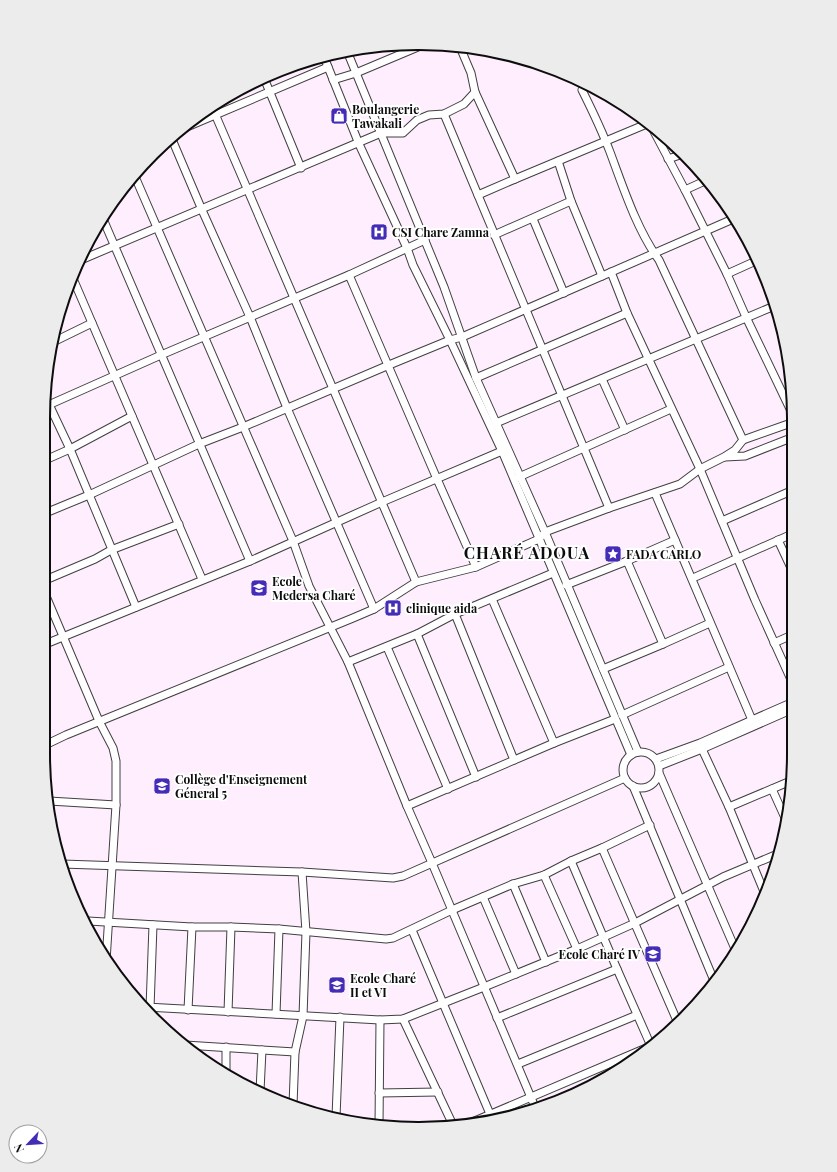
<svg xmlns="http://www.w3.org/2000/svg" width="837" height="1172" viewBox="0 0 837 1172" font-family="'Playfair Display',serif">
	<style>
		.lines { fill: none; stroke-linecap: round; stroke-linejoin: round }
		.minor-casing { stroke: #404040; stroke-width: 9 }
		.minor { stroke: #fff; stroke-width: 7 }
		.labels { text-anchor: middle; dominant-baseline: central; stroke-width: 4; stroke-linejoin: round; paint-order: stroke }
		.poi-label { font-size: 12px; font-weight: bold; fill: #0d0d0d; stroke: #fff; text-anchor: start }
		.district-label { font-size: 16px; font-weight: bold; letter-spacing: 1px; fill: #0d0d0d; stroke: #fff }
		.rim { fill: none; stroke: #0d0d0d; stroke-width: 2 }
	</style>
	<rect width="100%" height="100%" fill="#feeefe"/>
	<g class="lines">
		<g class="minor-casing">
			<g id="minor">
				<polyline points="347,51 444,287 476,378 545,532 638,752"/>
				<polyline points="324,57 359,144 407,248 413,265 450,340 502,451 631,755"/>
				<polyline points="264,78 301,168"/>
				<polyline points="333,80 356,73 425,44"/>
				<path d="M582,90C592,110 602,131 610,152C623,187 637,230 659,260L743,440"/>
				<polyline points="475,92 515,179 649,123"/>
				<polyline points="212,107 416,582"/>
				<polyline points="444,114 609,508"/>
				<polyline points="649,122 685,190 727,274 746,317 791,411"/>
				<polyline points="182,129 328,67"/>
				<polyline points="171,137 202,210 250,317 287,408 374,609"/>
				<polyline points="668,159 683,154"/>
				<polyline points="558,161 571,201 602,276"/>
				<polyline points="136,179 293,541 309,586 348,662 407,806 432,863 535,1107"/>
				<polyline points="685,190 707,180"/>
				<polyline points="478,195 515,179"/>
				<polyline points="103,219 250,561"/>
				<polyline points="533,219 564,293"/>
				<polyline points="494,235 571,201"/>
				<polyline points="83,259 381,133 403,133 417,120 429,115 444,114 464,104 475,92 471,73 460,47"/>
				<polyline points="611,272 627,313 700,469 755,600 793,684"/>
				<polyline points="727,274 758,260"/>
				<polyline points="349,275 437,479 476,567"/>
				<polyline points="74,281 202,579"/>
				<polyline points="51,343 92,323"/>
				<polyline points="476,378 627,313"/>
				<polyline points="602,379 625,430"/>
				<polyline points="45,396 70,449 136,607"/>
				<polyline points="44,407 161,355 349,275 425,240"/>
				<polyline points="496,423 772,307"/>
				<polyline points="725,457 745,456 791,438"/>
				<polyline points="43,461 70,449 132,416"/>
				<polyline points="519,477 671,409"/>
				<polyline points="655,493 752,720"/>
				<polyline points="43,514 89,495 199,444 243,427 389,365 450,340 462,337 733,219"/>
				<polyline points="722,521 791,491"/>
				<polyline points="778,540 792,570"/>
				<polyline points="627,561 663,644"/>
				<polyline points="693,578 792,534"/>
				<polyline points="43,581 95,559 111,550 179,524"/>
				<polyline points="566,585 627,561 675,540"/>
				<polyline points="43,589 99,721 113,748 116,761 116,805 106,961"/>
				<polyline points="492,599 554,743"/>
				<polyline points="455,614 514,760"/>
				<polyline points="417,634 476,777"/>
				<polyline points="774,643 792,635"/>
				<polyline points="43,645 250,561 382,502 502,451"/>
				<polyline points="387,647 448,789"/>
				<polyline points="348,662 417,634 455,614 553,573"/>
				<polyline points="603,669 663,644 710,623"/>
				<polyline points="622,715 729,667"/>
				<polyline points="43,746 66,735 353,618 374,609 416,582 476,567 539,539 545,532 609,508 680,484 700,469 724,457 735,450 743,440 791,423"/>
				<polyline points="702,749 729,807 765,894"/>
				<circle cx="641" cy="770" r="18"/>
				<polyline points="656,759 700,743 793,702"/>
				<polyline points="659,766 702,749 793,709"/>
				<polyline points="659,773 736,951"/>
				<polyline points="633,786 715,983"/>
				<polyline points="772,789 786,820"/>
				<polyline points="49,801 116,805"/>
				<polyline points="407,806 554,743 615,719"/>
				<polyline points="729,807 793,780"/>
				<polyline points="602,848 678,1023"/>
				<polyline points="571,861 617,969 651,1046"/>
				<polyline points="62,864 302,872 393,878 403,876 625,778"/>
				<polyline points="544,875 577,949"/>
				<polyline points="513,884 546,962"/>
				<polyline points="483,897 516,974"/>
				<polyline points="88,921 192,927 231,927 279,929 386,939 393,938 452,910 513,884 544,875 571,861 602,848 650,825"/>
				<polyline points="412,930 490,1114"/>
				<polyline points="146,1007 380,1020 403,1019 484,987 577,949 635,923 723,877 780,853"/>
				<polyline points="150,1008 153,925"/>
				<polyline points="188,1010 192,927"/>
				<polyline points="228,1012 231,927"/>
				<polyline points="276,1014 279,929"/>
				<polyline points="497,1018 617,969"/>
				<polyline points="403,1019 452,1123"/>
				<polyline points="185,1045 295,1052"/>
				<polyline points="518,1064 637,1015"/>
				<polyline points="226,1070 226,1047"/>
				<polyline points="260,1091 262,1050"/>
				<polyline points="379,1093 438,1092"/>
				<polyline points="293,1105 295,1052 303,1016 306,932 302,872"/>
				<polyline points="336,1117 340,1017"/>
				<polyline points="470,1123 651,1046"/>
				<polyline points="379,1126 380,1020"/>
			</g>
		</g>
		<use href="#minor" class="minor"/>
	</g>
	<defs>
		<g id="shop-square" transform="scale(0.9)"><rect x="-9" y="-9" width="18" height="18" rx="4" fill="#442cb6" stroke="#fff"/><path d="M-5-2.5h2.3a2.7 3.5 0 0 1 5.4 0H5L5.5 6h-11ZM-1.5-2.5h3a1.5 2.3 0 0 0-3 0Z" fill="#fff"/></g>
		<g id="hospital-square" transform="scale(0.9)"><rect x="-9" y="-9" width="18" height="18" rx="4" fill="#442cb6" stroke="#fff"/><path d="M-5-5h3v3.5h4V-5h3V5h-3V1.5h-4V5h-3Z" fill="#fff"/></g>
		<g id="sight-square" transform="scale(0.9)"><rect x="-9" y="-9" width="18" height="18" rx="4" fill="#442cb6" stroke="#fff"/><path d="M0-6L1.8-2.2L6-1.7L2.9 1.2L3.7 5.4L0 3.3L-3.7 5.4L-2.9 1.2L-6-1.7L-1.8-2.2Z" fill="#fff"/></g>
		<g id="school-square" transform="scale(0.9)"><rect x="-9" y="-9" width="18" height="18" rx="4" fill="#442cb6" stroke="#fff"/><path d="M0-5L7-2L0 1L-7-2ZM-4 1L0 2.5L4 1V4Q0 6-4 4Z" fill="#fff"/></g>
	</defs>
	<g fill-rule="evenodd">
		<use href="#shop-square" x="339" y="116"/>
		<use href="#hospital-square" x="379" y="232"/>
		<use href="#sight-square" x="613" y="554"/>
		<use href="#school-square" x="259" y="588"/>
		<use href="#hospital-square" x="393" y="608"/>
		<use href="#school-square" x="162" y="786"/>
		<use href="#school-square" x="653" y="954"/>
		<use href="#school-square" x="337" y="985"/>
	</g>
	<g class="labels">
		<g class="poi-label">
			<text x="352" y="109">Boulangerie<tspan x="352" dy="14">Tawakali</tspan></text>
			<text x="392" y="232">CSI Chare Zamna</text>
			<text x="626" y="554">FADA CARLO</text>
			<text x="272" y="581">Ecole<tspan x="272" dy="14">Medersa Charé</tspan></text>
			<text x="406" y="608">clinique aida</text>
			<text x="175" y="779">Collège d'Enseignement<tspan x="175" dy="14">Géneral 5</tspan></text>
			<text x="640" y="954" text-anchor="end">Ecole Charé IV</text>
			<text x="350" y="978">Ecole Charé<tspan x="350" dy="14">II et VI</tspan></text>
		</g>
		<g class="district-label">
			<text x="527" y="552">CHARÉ ADOUA</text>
		</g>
	</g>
	<path d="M0 0H837V1172H0ZM418 50H419A368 368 0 0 1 787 418V754A368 368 0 0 1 419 1122H418A368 368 0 0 1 50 754V418A368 368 0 0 1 418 50Z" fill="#ececec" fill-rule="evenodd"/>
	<path class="rim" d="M418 50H419A368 368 0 0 1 787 418V754A368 368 0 0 1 419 1122H418A368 368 0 0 1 50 754V418A368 368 0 0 1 418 50Z"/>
	<g transform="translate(28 1144) rotate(245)"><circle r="19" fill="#ffffff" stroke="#9e9e9e"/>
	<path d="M0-3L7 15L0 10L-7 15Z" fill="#442cb6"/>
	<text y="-6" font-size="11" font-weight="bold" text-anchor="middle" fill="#0d0d0d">N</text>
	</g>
</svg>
